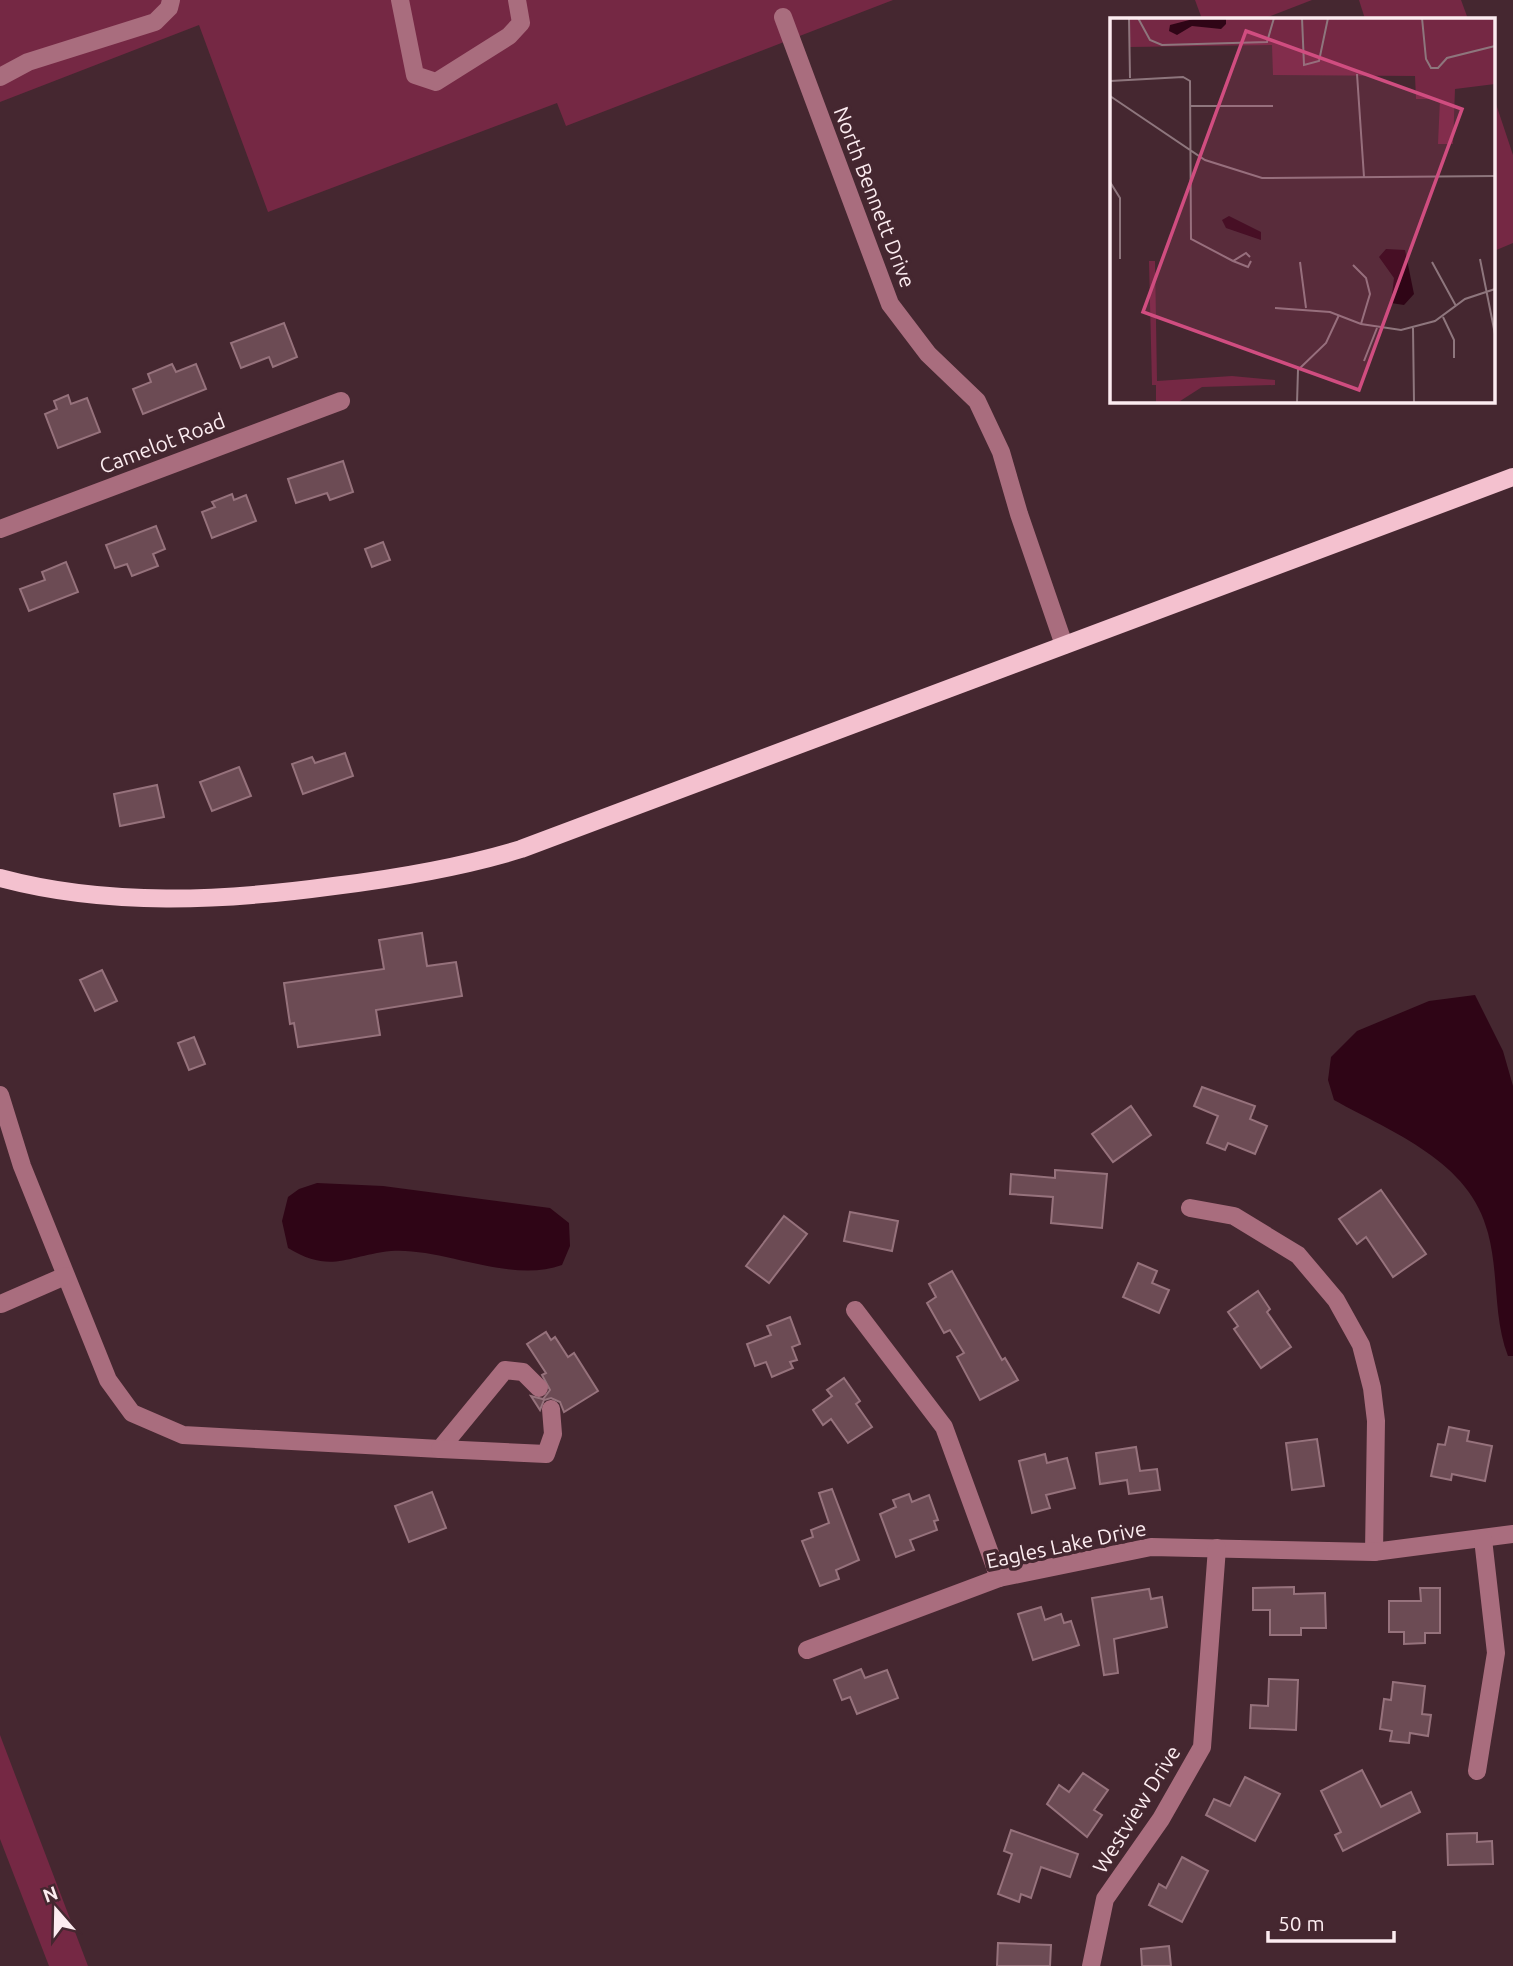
<svg xmlns="http://www.w3.org/2000/svg" width="1513" height="1966" viewBox="0 0 1513 1966" font-family="Ubuntu,sans-serif">
	<style>
		.green { fill: #752844 }
		.water { fill: #2f0516 }
		.building { fill: #6c4b54; stroke: #96727c; stroke-width: 2 }
		.lines { fill: none; stroke-linecap: round; stroke-linejoin: round }
		.minor { stroke: #a96d7e; stroke-width: 18 }
		.major { stroke: #f4c1cf; stroke-width: 18 }
		.labels { text-anchor: middle; dominant-baseline: central; stroke-width: 7; stroke-linejoin: round; paint-order: stroke }
		.street-label { font-size: 21px; fill: #fcecf0; stroke: #452730 }
		.inset-road { fill: none; stroke: #8e767d; stroke-width: 2 }
		.view { fill: #d04d80; fill-opacity: 0.15; stroke: #d04d80; stroke-width: 3.5 }
		.inset-edge { fill: none; stroke: #fcecf0; stroke-width: 3.5 }
	</style>
	<rect width="100%" height="100%" fill="#452730"/>
	<g class="green">
		<polygon points="0,0 893,0 566,126 557,103 268,212 199,25 0,102"/>
		<polygon points="1195,0 1312,0 1263,19 1202,19"/>
		<polygon points="1359,0 1461,0 1468,19 1365,19"/>
		<polygon points="1494,98 1513,155 1513,243 1494,251"/>
		<polygon points="0,1735 3,1743 88,1966 49,1966 0,1839"/>
	</g>
	<g class="water">
		<path d="M1475,995L1503,1051L1513,1086V1356H1508C1493,1317 1499,1274 1488,1233C1470,1161 1393,1133 1334,1100L1328,1080L1331,1057L1357,1031L1429,1001Z"/>
		<path d="M317,1183L383,1186L550,1208L569,1223L570,1246L562,1265C510,1284 442,1247 391,1251C346,1256 331,1274 288,1248L282,1221L288,1197L299,1189Z"/>
	</g>
	<g class="building">
		<polygon points="284,323 297,357 273,367 269,357 241,368 231,343"/>
		<polygon points="172,364 176,372 196,364 206,389 143,414 133,389 151,382 148,374"/>
		<polygon points="68,395 71,404 87,398 100,432 58,448 45,414 57,409 54,401"/>
		<polygon points="343,461 353,492 330,500 327,493 296,503 288,479"/>
		<polygon points="232,494 234,500 246,495 256,521 212,538 202,512 215,507 212,502"/>
		<polygon points="156,526 165,549 153,554 158,566 132,576 127,564 115,568 106,545"/>
		<polygon points="383,542 390,560 372,567 365,549"/>
		<polygon points="66,562 78,592 29,611 20,589 45,580 42,572"/>
		<polygon points="345,753 353,776 303,794 292,764 312,757 315,763"/>
		<polygon points="239,767 251,796 212,811 200,782"/>
		<polygon points="157,785 164,817 120,826 114,794"/>
		<polygon points="422,933 427,966 456,962 462,996 376,1010 380,1035 298,1047 294,1023 290,1024 284,983 384,969 379,940"/>
		<polygon points="102,970 117,1001 95,1011 80,980"/>
		<polygon points="194,1037 205,1064 189,1070 178,1043"/>
		<polygon points="1202,1087 1255,1106 1250,1119 1267,1126 1255,1154 1228,1143 1225,1150 1207,1143 1218,1116 1194,1106"/>
		<polygon points="1131,1106 1151,1135 1113,1162 1092,1134"/>
		<polygon points="1055,1170 1107,1174 1102,1228 1051,1223 1053,1197 1010,1194 1011,1174 1055,1178"/>
		<polygon points="1381,1190 1426,1254 1393,1277 1366,1237 1357,1244 1339,1219"/>
		<polygon points="850,1212 898,1221 892,1251 844,1241"/>
		<polygon points="784,1216 807,1234 769,1283 746,1266"/>
		<polygon points="1138,1263 1157,1271 1152,1283 1169,1290 1159,1313 1123,1297"/>
		<polygon points="952,1271 1002,1360 1005,1358 1018,1380 980,1400 957,1357 964,1353 950,1330 944,1333 927,1303 936,1297 929,1284"/>
		<polygon points="1258,1291 1270,1309 1267,1312 1291,1347 1261,1368 1234,1329 1238,1326 1228,1312"/>
		<polygon points="790,1317 800,1344 792,1347 797,1360 790,1362 793,1368 772,1377 766,1362 755,1366 747,1344 771,1335 767,1326"/>
		<polygon points="546,1332 551,1340 555,1337 568,1357 574,1353 598,1391 564,1412 560,1402 551,1398 544,1400 540,1410 531,1396 543,1399 550,1390 542,1375 546,1373 527,1344"/>
		<polygon points="844,1378 860,1401 856,1404 872,1427 848,1443 831,1419 823,1425 813,1410 832,1396 827,1390"/>
		<polygon points="1449,1427 1469,1431 1467,1441 1492,1446 1485,1481 1452,1474 1451,1480 1431,1476 1438,1444 1445,1445"/>
		<polygon points="1317,1439 1324,1486 1292,1490 1286,1443"/>
		<polygon points="1136,1447 1140,1471 1157,1469 1160,1490 1129,1494 1127,1480 1100,1484 1096,1453"/>
		<polygon points="1045,1454 1047,1463 1067,1458 1075,1488 1046,1495 1050,1508 1032,1513 1019,1461"/>
		<polygon points="832,1489 859,1560 836,1570 839,1579 820,1586 802,1541 813,1537 811,1530 829,1523 819,1493"/>
		<polygon points="432,1492 446,1528 409,1542 395,1506"/>
		<polygon points="909,1494 912,1502 929,1495 938,1520 934,1521 937,1530 910,1540 914,1550 896,1557 880,1514 896,1507 893,1500"/>
		<polygon points="1294,1587 1294,1594 1325,1593 1326,1628 1301,1628 1301,1635 1270,1635 1270,1610 1253,1610 1253,1588"/>
		<polygon points="1420,1588 1440,1588 1440,1633 1425,1633 1425,1643 1404,1644 1404,1632 1389,1632 1389,1601 1421,1601"/>
		<polygon points="1149,1589 1151,1599 1162,1597 1167,1627 1114,1639 1118,1673 1104,1675 1092,1598"/>
		<polygon points="1041,1607 1045,1620 1061,1614 1064,1623 1071,1621 1079,1645 1033,1660 1018,1614"/>
		<polygon points="861,1669 865,1678 887,1670 898,1698 857,1714 850,1697 842,1700 834,1680"/>
		<polygon points="1269,1679 1298,1680 1296,1730 1250,1728 1251,1705 1268,1706"/>
		<polygon points="1393,1682 1425,1686 1422,1714 1431,1715 1428,1736 1410,1733 1409,1743 1390,1741 1392,1731 1380,1729 1384,1699 1391,1700"/>
		<polygon points="1362,1770 1381,1807 1411,1792 1420,1812 1343,1851 1335,1835 1341,1832 1321,1791"/>
		<polygon points="1083,1773 1108,1790 1094,1810 1102,1815 1087,1837 1047,1804 1059,1785 1069,1792"/>
		<polygon points="1245,1777 1280,1794 1255,1841 1206,1815 1214,1799 1230,1806"/>
		<polygon points="1011,1830 1078,1854 1070,1877 1041,1867 1031,1898 1021,1894 1019,1902 998,1894 1012,1854 1004,1851"/>
		<polygon points="1477,1833 1477,1842 1492,1841 1493,1864 1448,1865 1447,1834"/>
		<polygon points="1182,1857 1208,1871 1182,1922 1149,1905 1159,1884 1166,1888"/>
		<polygon points="998,1943 1051,1945 1050,1966 997,1966"/>
		<polygon points="1169,1946 1171,1966 1142,1966 1141,1949"/>
	</g>
	<g class="lines">
		<g class="minor">
			<polyline points="400,0 415,75 436,82 509,36 521,23 517,0"/>
			<polyline points="783,17 890,304 928,354 977,401 1001,452 1019,514 1064,645"/>
			<polyline points="0,77 28,62 155,22 169,8 171,0"/>
			<polyline points="0,529 341,401"/>
			<polyline points="0,1095 22,1166 108,1380 132,1413 183,1435 440,1449 505,1370 523,1372 539,1388"/>
			<polyline points="1190,1208 1234,1216 1298,1255 1336,1300 1361,1345 1372,1388 1376,1421 1374,1552"/>
			<polyline points="1,1304 65,1276"/>
			<polyline points="855,1310 944,1427 999,1578"/>
			<polyline points="440,1449 546,1454 553,1434 551,1409"/>
			<polyline points="807,1650 999,1578 1151,1547 1374,1552 1513,1534"/>
			<polyline points="1477,1771 1496,1653 1483,1539"/>
			<polyline points="1091,1966 1105,1899 1161,1819 1202,1747 1217,1548"/>
		</g>
		<path class="major" d="M0,878C108,907 224,901 334,886C398,878 459,868 521,849L1513,477"/>
	</g>
	<g class="labels">
		<g class="street-label">
			<text transform="translate(875 197) rotate(69)">North Bennett Drive</text>
			<text transform="translate(162 443) rotate(-21)">Camelot Road</text>
			<text transform="translate(1066 1544) rotate(-12)">Eagles Lake Drive</text>
			<text transform="translate(1136 1809) rotate(-58)">Westview Drive</text>
		</g>
	</g>
	<g transform="translate(1110 18)">
		<rect width="385" height="385" fill="#452730"/>
		<path d="M385,0V66L345,71L343,126H328L330,81H306L305,58L163,57L162,27L20,29L19,1ZM39,243H45L47,363L122,358L165,362V367L92,369L67,385H46V367H42Z" fill="#752844"/>
		<path d="M87,0H116V6L111,11L82,8L67,17L59,13L60,7ZM119,198L151,214V222L116,210L112,202ZM276,231L295,232L304,276L294,287L281,285L284,260L269,239Z" fill="#2f0516"/>
		<path class="inset-road" d="M19,0L20,60M28,0L40,22L52,27L157,24L164,0M192,0L194,47L209,43L218,0M312,0L316,41L321,50H328L337,40L385,28M247,56L254,159M0,63L73,59L80,63L81,221L123,243L136,235L140,239M0,78L95,142L152,160L385,158M81,88H163M0,164L10,180V241M370,241L385,316M123,243L138,249L141,243M190,244L196,290M322,244L346,288M243,247L256,260L260,276L251,306M165,290L220,294L251,306L291,312L325,303L355,281L385,271M333,299L344,322V340M303,310L304,384M254,343L267,310M187,385L188,352L216,325L229,297M242,385H370"/>
		<path class="view" d="M136,13L352,91L249,372L33,294Z"/>
		<rect width="385" height="385" class="inset-edge"/>
	</g>
	<g transform="translate(56 1910) rotate(340)" stroke="#452730" stroke-width="5" paint-order="stroke">
	<path d="M0-5L12 26L0 18L-12 26Z" fill="#fcecf0"/>
	<text y="-10" font-size="19" font-weight="bold" text-anchor="middle" fill="#fcecf0">N</text>
	</g>
	<path d="M1268 1931v10h126v-10" fill="none" stroke="#fcecf0" stroke-width="3.5"/>
	<text x="1278" y="1931" font-size="21" fill="#fcecf0" stroke="#452730" stroke-width="5" paint-order="stroke">50 m</text>
</svg>
